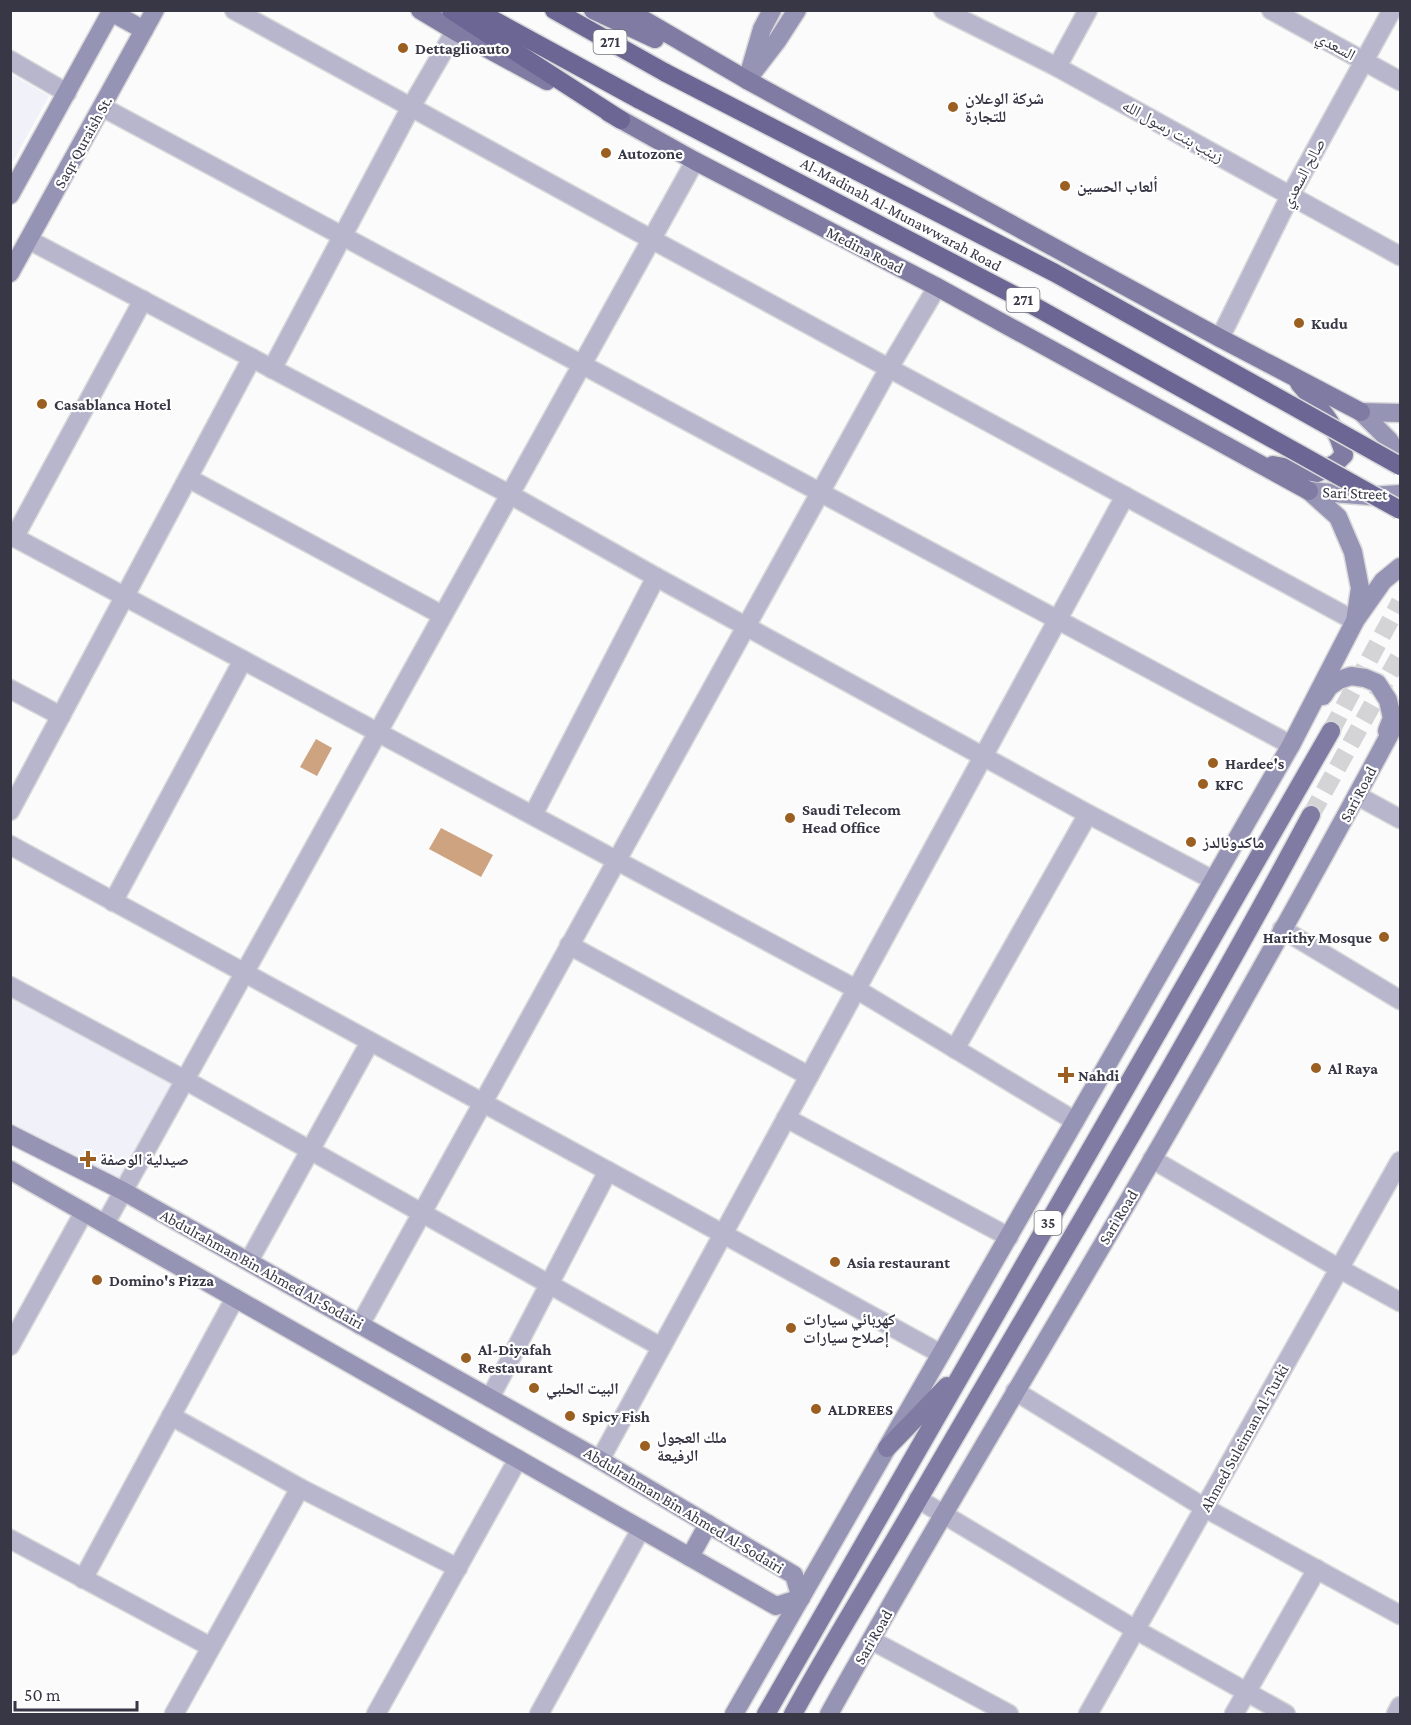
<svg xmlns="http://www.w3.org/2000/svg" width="1411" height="1725" viewBox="0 0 1411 1725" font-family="'Crimson Pro','Noto Naskh Arabic',serif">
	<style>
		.built { fill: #f1f1fa }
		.water { fill: #cda380 }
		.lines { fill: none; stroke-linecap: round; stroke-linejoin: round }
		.primary-tunnel { stroke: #d4d4d7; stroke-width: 18; stroke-dasharray: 18 9; stroke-linecap: butt }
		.street-casing { stroke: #d8d8da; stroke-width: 21 }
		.secondary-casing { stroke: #d8d8da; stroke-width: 21 }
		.primary-casing { stroke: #d8d8da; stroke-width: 21 }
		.highway-casing { stroke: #d8d8da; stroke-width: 21 }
		.street { stroke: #b7b6cc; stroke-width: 18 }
		.secondary { stroke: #9694b4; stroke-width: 18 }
		.primary { stroke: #7f7ba2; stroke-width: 18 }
		.highway { stroke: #6b6693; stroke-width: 18 }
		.highway-bridge-casing { stroke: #d8d8da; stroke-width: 21; stroke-linecap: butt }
		.highway-bridge { stroke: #6b6693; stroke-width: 18 }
		.poi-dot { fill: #9c5f22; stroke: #fff; stroke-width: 2 }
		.labels { text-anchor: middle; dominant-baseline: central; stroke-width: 4.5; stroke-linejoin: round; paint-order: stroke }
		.shield { fill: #fff; stroke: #74737e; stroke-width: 1.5 }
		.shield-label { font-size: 15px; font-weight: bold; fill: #383746 }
		.street-label { font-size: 16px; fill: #383746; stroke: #fff }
		.poi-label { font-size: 16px; font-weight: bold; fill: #383746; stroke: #fff; text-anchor: start }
	</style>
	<rect width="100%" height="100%" fill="#fbfbfb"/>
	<g class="built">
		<polygon points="11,74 49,96 11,165"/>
		<polygon points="10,991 178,1082 122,1186 11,1128"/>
	</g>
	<g class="water">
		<polygon points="316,739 332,748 317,776 300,767"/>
		<polygon points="441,828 493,855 481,877 429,849"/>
	</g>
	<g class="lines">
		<g class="primary-tunnel">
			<polyline points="1331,731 1400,602"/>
			<polyline points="1311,815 1400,655"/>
		</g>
		<g class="street-casing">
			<g id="street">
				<polyline points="234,10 651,239 1355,621"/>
				<polyline points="943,10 1057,67 1400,256"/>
				<polyline points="1271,10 1400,81"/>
				<polyline points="10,60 67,93"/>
				<polyline points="1057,67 1088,10"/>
				<polyline points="102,107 1291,745"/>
				<polyline points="29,240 509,494 656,577 1088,814 1213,880"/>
				<polyline points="1220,338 1290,196 1392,10"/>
				<polyline points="272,369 411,107 455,31"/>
				<polyline points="188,478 442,615"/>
				<polyline points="10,535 856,989 1075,1121"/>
				<polyline points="14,538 143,300"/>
				<polyline points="10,689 61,716"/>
				<polyline points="1358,796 1400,819"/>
				<polyline points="10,811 252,358"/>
				<polyline points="533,815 656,577"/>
				<path d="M10,845C320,1016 632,1182 941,1354"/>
				<polyline points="113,902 243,660"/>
				<polyline points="1282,929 1400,1000"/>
				<polyline points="569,945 809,1076"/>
				<polyline points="10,986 185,1080 661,1347"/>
				<polyline points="955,1049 1088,814"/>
				<polyline points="786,1118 1009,1237"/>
				<polyline points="1152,1159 1340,1269 1400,1302"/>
				<polyline points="105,1224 695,161"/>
				<polyline points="249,1261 370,1042"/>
				<polyline points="360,1325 889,368 937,287"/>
				<polyline points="10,1346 84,1212"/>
				<polyline points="1015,1391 1205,1508 1400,1615"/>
				<polyline points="490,1398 608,1171"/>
				<polyline points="171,1416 300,1488 458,1568"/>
				<polyline points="600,1460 1125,496"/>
				<polyline points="918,1499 1136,1630 1286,1714"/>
				<polyline points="10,1539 211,1647"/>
				<polyline points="83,1579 235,1298"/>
				<polyline points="871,1640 1009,1714"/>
				<polyline points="174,1714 300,1488"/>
				<polyline points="376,1714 518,1459"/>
				<polyline points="539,1714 641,1529"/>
				<polyline points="1088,1714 1400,1161"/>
				<polyline points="1234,1714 1317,1569"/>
				<polyline points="1396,1714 1400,1706"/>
			</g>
		</g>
		<g class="secondary-casing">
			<g id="secondary">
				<polyline points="111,12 144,30"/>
				<polyline points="750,70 762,29 772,10"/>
				<polyline points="747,80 777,41 797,10"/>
				<polyline points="10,195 112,10"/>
				<polyline points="10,273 155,10"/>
				<polyline points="1361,412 1389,440 1400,459"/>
				<polyline points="1361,412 1400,413"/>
				<polyline points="1309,491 1370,496 1400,494"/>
				<polyline points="1357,618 1383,581 1400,567"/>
				<polyline points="1323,696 1329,687 1339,680 1351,676 1365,678 1377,683 1388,700 1392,718 1387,731"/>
				<polyline points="10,1134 123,1191 600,1460 794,1575 801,1598 776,1606 10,1170"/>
				<polyline points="690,1557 708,1524"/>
				<polyline points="734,1714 1291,745 1355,621 1360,588 1353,552 1338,517 1309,491"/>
				<path d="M829,1714C933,1527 1045,1345 1152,1160C1237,1013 1320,865 1400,715"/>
			</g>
		</g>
		<g class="primary-casing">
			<g id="primary">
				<polyline points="420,10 455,31 547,81"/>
				<polyline points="593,10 655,39"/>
				<polyline points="627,10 747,80 1220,338 1361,412"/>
				<polyline points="609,113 695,161 937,287 1309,491"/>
				<path d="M1273,465L1317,473L1336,463L1344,455C1338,426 1317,405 1299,383"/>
				<polyline points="887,1448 947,1386"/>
				<polyline points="766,1714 1331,731"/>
				<path d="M793,1714C831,1644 874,1576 914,1507C1047,1277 1186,1049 1311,815"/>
			</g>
		</g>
		<g class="highway-casing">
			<g id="highway">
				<polyline points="451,10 621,120"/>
				<polyline points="475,10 640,100"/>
				<polyline points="554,10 666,73"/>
			</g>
		</g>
		<use href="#street" class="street"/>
		<use href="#secondary" class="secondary"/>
		<use href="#primary" class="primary"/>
		<use href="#highway" class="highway"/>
		<g class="highway-bridge-casing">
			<g id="highway-bridge">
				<polyline points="666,73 1055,273 1400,466"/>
				<polyline points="640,100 1016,296 1400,510"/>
			</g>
		</g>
		<use href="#highway-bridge" class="highway-bridge"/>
	</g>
	<g class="poi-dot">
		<circle cx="403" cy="48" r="6"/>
		<circle cx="953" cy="107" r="6"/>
		<circle cx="606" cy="153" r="6"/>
		<circle cx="1065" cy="186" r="6"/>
		<circle cx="1299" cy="323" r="6"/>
		<circle cx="42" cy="404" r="6"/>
		<circle cx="1213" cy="763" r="6"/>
		<circle cx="1203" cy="784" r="6"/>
		<circle cx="790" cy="818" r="6"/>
		<circle cx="1191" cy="842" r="6"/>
		<circle cx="1384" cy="937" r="6"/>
		<circle cx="1316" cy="1068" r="6"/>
		<path d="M1063 1066h6v6h6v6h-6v6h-6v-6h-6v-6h6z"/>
		<path d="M85 1150h6v6h6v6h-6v6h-6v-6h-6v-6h6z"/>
		<circle cx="835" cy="1262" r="6"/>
		<circle cx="97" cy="1280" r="6"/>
		<circle cx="791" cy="1328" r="6"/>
		<circle cx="466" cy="1358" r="6"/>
		<circle cx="534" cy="1388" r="6"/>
		<circle cx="816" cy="1409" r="6"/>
		<circle cx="570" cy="1416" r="6"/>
		<circle cx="645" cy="1446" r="6"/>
	</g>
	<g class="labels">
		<g class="shield">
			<rect x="593.5" y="30" width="33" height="24" rx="4.5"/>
			<rect x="1006.5" y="288" width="33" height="24" rx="4.5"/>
			<rect x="1034.5" y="1211" width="27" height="24" rx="4.5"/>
		</g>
		<g class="shield-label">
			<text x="610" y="42">271</text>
			<text x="1023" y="300">271</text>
			<text x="1048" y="1223">35</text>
		</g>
		<g class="street-label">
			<text transform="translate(1336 46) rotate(29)">السعدي</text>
			<text transform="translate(1173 131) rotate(29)">زينب بنت رسول الله</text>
			<text transform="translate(83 142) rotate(-61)">Saqr Quraish St.</text>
			<text transform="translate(1303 173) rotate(-62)">صالح السعدي</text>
			<text transform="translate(901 214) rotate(28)">Al-Madinah Al-Munawwarah Road</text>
			<text transform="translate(865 250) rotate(27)">Medina Road</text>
			<text transform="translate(1355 493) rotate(2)">Sari Street</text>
			<text transform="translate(1358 794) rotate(-62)">Sari Road</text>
			<text transform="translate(1118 1217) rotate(-59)">Sari Road</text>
			<text transform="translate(262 1269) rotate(29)">Abdulrahman Bin Ahmed Al-Sodairi</text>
			<text transform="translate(1244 1438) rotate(-61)">Ahmed Suleiman Al-Turki</text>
			<text transform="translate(684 1510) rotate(31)">Abdulrahman Bin Ahmed Al-Sodairi</text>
			<text transform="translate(873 1637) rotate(-60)">Sari Road</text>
		</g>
		<g class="poi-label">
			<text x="415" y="48">Dettaglioauto</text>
			<text x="965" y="98">شركة الوعلان<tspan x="965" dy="18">للتجارة</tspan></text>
			<text x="618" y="153">Autozone</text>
			<text x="1077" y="186">ألعاب الحسين</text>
			<text x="1311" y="323">Kudu</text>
			<text x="54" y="404">Casablanca Hotel</text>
			<text x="1225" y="763">Hardee's</text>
			<text x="1215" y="784">KFC</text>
			<text x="802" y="809">Saudi Telecom<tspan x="802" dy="18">Head Office</tspan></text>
			<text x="1203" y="842">ماكدونالدز</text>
			<text x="1372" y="937" text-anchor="end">Harithy Mosque</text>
			<text x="1328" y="1068">Al Raya</text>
			<text x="1078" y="1075">Nahdi</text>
			<text x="100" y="1159">صيدلية الوصفة</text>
			<text x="847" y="1262">Asia restaurant</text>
			<text x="109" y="1280">Domino's Pizza</text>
			<text x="803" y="1319">كهربائي سيارات<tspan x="803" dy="18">إصلاح سيارات</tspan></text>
			<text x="478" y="1349">Al-Diyafah<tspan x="478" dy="18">Restaurant</tspan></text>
			<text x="546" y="1388">البيت الحلبي</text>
			<text x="828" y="1409">ALDREES</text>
			<text x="582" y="1416">Spicy Fish</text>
			<text x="657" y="1437">ملك العجول<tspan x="657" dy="18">الرفيعة</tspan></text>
		</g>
	</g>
	<rect width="1411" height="1725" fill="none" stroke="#383746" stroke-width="24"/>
	<path d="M15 1701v9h122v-9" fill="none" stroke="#383746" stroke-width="3"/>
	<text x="24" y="1701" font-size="18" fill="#383746" stroke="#ffffff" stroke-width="4.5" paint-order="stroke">50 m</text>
</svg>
